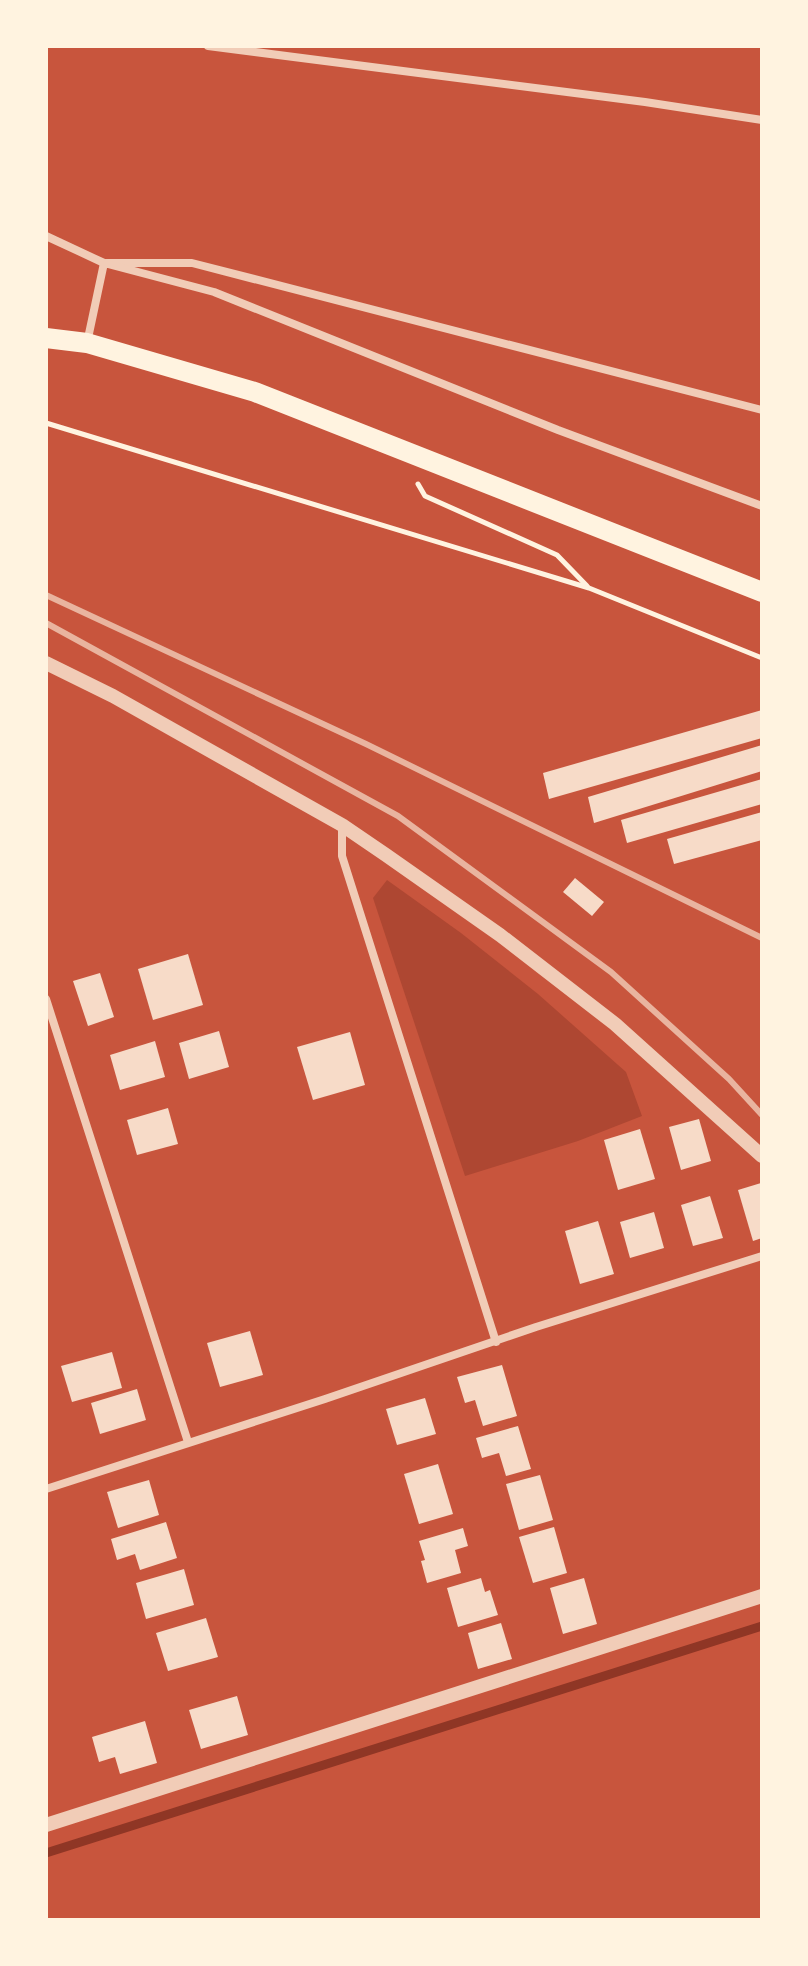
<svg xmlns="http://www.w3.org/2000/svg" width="808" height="1966" viewBox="0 0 808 1966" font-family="'Noto Serif',serif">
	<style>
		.green { fill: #ae4732 }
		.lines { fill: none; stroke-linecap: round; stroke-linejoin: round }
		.stream { stroke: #8f3625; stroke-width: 9 }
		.building { fill: #f7dbc8 }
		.path { stroke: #fff3e0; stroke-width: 5 }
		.minor { stroke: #f1ccb7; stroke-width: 8 }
		.tertiary { stroke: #f1ccb7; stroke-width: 14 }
		.primary { stroke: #fff3e0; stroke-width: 20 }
		.rail { stroke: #e9b49f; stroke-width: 6 }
	</style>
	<rect width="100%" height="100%" fill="#c8553d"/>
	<polygon class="green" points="387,880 461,933 538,994 626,1072 642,1116 578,1141 465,1176 373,898"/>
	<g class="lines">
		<polyline class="stream" points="46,1853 762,1626"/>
	</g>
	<g class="building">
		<polygon points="762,710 762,738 549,799 543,773"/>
		<polygon points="762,745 762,771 594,823 588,797"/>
		<polygon points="762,779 762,804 627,843 621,820"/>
		<polygon points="762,812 762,840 674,864 667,839"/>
		<polygon points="575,878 604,902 592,916 563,892"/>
		<polygon points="188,954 203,1005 153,1020 138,969"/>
		<polygon points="100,973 114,1017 88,1026 73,981"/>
		<polygon points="219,1031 229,1067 189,1079 179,1043"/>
		<polygon points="350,1032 365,1085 313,1100 297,1047"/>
		<polygon points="155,1041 165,1077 120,1090 110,1055"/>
		<polygon points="168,1108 178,1144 137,1155 127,1120"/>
		<polygon points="699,1119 711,1161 681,1170 669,1127"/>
		<polygon points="640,1129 655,1179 618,1190 604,1140"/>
		<polygon points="761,1183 762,1238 753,1241 738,1190"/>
		<polygon points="710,1196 723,1238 693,1246 681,1205"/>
		<polygon points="654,1212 664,1248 630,1258 620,1222"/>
		<polygon points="598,1221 614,1274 580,1284 565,1231"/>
		<polygon points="250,1331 263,1375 220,1387 207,1343"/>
		<polygon points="112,1352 122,1388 72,1402 61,1366"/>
		<polygon points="502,1365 517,1416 483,1426 475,1400 465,1403 457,1377"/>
		<polygon points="137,1389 146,1420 100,1434 91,1403"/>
		<polygon points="425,1398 436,1434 397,1445 386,1409"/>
		<polygon points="518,1426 531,1469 506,1476 499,1453 482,1458 476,1438"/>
		<polygon points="438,1464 453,1514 419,1524 404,1474"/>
		<polygon points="540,1475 553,1520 519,1530 506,1484"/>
		<polygon points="149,1480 159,1515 118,1528 107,1492"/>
		<polygon points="166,1522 177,1558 140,1570 135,1554 117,1560 111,1539"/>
		<polygon points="554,1527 567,1573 533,1583 519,1537"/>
		<polygon points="463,1528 468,1546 455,1550 461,1573 427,1583 421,1561 425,1560 419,1541"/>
		<polygon points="184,1569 194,1605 146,1619 136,1583"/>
		<polygon points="481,1578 485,1592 490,1590 498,1615 458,1627 447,1588"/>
		<polygon points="584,1578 597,1624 563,1634 550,1588"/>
		<polygon points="206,1618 218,1657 168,1671 156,1633"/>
		<polygon points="501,1623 512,1659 478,1669 468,1633"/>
		<polygon points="237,1696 248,1735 201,1749 189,1710"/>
		<polygon points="145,1721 157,1763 120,1774 115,1757 99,1762 92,1737"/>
	</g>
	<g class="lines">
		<g class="path">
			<polyline points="46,423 589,588 762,658"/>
			<polyline points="418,484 425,496 557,555 587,586"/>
		</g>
		<g class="minor">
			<polyline points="208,46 645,102 762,120"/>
			<polyline points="46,236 104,263 192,263 762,410"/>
			<polyline points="87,343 104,263 214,292 558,430 762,506"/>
			<polyline points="342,826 342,856 496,1342"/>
			<polyline points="46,999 188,1442"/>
			<polyline points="46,1489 325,1399 536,1327 762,1256"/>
		</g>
		<g class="tertiary">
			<polyline points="46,663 113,696 342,825 386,855 500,935 615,1024 762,1156"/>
			<polyline points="46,1825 762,1596"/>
		</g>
		<polyline class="primary" points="46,338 87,343 255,392 762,592"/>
		<g class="rail">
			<polyline points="46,595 366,744 762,938"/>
			<polyline points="46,623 398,816 611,972 729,1079 762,1115"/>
		</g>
	</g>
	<rect width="808" height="1966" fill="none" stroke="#fff3e0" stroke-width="96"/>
</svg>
